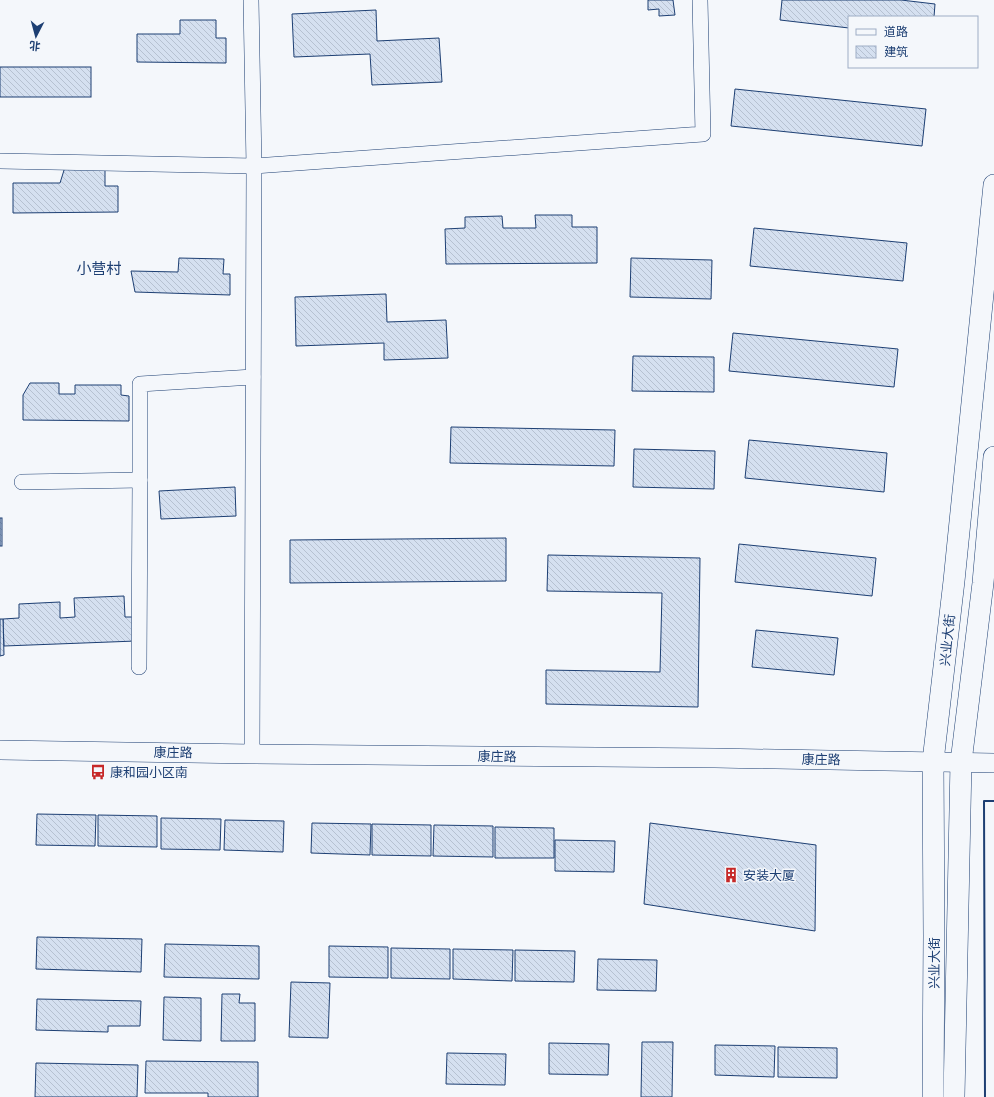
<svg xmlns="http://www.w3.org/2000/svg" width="994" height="1097" viewBox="0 0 994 1097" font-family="Quicksand,'Noto Sans SC',sans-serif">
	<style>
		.building { fill: url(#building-back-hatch); stroke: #1d3f73 }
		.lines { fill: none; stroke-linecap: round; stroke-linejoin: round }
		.minor-casing { stroke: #1d3f73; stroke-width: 16 }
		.tertiary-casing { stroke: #1d3f73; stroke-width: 20 }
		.secondary-casing { stroke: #1d3f73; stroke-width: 22 }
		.minor { stroke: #f4f7fb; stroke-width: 15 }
		.tertiary { stroke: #f4f7fb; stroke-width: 19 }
		.secondary { stroke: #f4f7fb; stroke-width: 21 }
		.wall { stroke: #1d3f73; stroke-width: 2 }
		.labels { text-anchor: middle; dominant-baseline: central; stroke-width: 3; stroke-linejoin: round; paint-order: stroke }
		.street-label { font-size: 13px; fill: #1d3f73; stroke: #f4f7fb }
		.poi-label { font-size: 13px; fill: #1d3f73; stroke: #f4f7fb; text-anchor: start }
		.quarter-label { font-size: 15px; fill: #1d3f73; stroke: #f4f7fb }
	</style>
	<defs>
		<pattern id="building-back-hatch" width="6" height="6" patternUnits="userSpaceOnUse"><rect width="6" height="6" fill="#d5e0f0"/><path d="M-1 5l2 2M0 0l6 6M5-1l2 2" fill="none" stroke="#b6c1d1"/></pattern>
	</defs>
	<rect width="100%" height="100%" fill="#f4f7fb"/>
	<g class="building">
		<polygon points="648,0 673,0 675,15 659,16 659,9 648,10"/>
		<polygon points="782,0 901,0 935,4 934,17 849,17 849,28 780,20"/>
		<polygon points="376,10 377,41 439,38 442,82 372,85 370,54 294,57 292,14"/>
		<polygon points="180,20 216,20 216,38 226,38 226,63 137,62 137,34 180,34"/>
		<rect x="0" y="67" width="91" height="30"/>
		<polygon points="735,89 926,109 922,146 731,126"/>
		<polygon points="65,167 105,167 105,186 118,186 118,212 13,213 13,183 60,183"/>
		<polygon points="535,215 572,215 572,227 597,227 597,263 446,264 445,229 465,228 465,217 502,216 503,228 536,228"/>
		<polygon points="754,228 907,243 903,281 750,266"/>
		<polygon points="179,258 224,259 223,274 230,274 230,295 135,292 131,271 178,272"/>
		<polygon points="631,258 712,260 711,299 630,297"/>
		<polygon points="386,294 387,322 446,320 448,358 384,360 384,343 296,346 295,297"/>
		<polygon points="733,333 898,349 894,387 729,371"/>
		<polygon points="633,356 714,357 714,392 632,391"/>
		<polygon points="30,383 59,383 59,394 75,394 75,385 121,385 121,395 129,396 129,421 23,420 23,395"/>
		<polygon points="451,427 615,430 614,466 450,463"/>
		<polygon points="749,440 887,453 884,492 745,478"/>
		<polygon points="634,449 715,451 714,489 633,487"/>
		<polygon points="235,487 236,516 161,519 159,491"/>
		<rect x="0" y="518" width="2" height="28"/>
		<polygon points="506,538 506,581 290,583 290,540"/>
		<polygon points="739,544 876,558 872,596 735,582"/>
		<polygon points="548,555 700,558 698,707 546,704 546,670 660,672 662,593 547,591"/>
		<polygon points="124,596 125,617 135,617 136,641 4,646 3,619 19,618 19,604 60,602 60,618 75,617 74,598"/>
		<polygon points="0,619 3,619 4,655 0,656"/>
		<polygon points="756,630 838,638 834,675 752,667"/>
		<polygon points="37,814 96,815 95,846 36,845"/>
		<polygon points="98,815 157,816 157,847 98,846"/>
		<polygon points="161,818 221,819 220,850 161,849"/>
		<polygon points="225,820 284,821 283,852 224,850"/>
		<polygon points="312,823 371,824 370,855 311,853"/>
		<polygon points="650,823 816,845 815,931 644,904"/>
		<polygon points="372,824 431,825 431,856 372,855"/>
		<polygon points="434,825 493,826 493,857 433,856"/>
		<polygon points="495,827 554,828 554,858 495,858"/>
		<polygon points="555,840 615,841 614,872 555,871"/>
		<polygon points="37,937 142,939 141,972 36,969"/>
		<polygon points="165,944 259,946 259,979 164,977"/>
		<polygon points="329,946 388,947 388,978 329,977"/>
		<polygon points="391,948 450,949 450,979 391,978"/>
		<polygon points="453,949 513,950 512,981 453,979"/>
		<polygon points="515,950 575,951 574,982 515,981"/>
		<polygon points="598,959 657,960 656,991 597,990"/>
		<polygon points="291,982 330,983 328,1038 289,1037"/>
		<polygon points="222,994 240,994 239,1003 255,1003 255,1041 221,1041"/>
		<polygon points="164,997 201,998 201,1041 163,1040"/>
		<polygon points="37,999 141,1001 140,1026 108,1026 108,1032 36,1030"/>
		<polygon points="642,1042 673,1042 672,1097 641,1097"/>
		<polygon points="549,1043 609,1044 608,1075 549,1074"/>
		<polygon points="715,1045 775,1046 774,1077 715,1075"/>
		<polygon points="778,1047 837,1048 837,1078 778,1077"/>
		<polygon points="447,1053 506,1054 505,1085 446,1084"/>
		<polygon points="146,1061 258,1062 258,1097 208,1097 208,1093 145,1093"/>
		<polygon points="36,1063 138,1065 137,1097 35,1097"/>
	</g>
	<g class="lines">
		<g class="minor-casing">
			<g id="minor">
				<polyline points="251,0 254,166 252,754"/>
				<polyline points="0,161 254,166 703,134 700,0"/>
				<polyline points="22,482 140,480 140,384 253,377"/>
				<polyline points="139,667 140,480"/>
			</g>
		</g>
		<g class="tertiary-casing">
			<polyline id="tertiary" points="0,750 252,754 715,758 994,763"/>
		</g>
		<g class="secondary-casing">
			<g id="secondary">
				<polyline points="933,1097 934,935 933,761 954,581 994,185"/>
				<polyline points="954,1097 961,762 983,583 994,457"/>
			</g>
		</g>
		<use href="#minor" class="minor"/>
		<use href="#tertiary" class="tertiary"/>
		<use href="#secondary" class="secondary"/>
		<polyline class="wall" points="985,1097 984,801 994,801"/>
	</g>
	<defs>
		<g id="bus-bare" transform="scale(1.2)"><path d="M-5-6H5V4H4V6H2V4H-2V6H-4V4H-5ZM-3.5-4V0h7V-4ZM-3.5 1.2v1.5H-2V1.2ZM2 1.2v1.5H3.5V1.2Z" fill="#c62828" stroke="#f4f7fb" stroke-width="2.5" paint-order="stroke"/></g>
		<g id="building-bare" transform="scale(1.2)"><path d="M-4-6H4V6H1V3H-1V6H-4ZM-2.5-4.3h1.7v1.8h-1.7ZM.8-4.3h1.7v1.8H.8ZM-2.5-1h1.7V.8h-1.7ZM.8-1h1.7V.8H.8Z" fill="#c62828" stroke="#f4f7fb" stroke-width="2.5" paint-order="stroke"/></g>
	</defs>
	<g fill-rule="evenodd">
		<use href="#bus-bare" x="98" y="772"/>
		<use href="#building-bare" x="731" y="875"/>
	</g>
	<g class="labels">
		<g class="street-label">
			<text transform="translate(947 640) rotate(-84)">兴业大街</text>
			<text transform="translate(173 752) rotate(1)">康庄路</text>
			<text transform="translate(497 756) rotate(1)">康庄路</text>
			<text transform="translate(821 759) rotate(1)">康庄路</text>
			<text transform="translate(934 963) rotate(-90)">兴业大街</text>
		</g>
		<g class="poi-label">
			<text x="110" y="772">康和园小区南</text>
			<text x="743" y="875">安装大厦</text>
		</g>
		<g class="quarter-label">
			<text x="99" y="268">小营村</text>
		</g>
	</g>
	<rect x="848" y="16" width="130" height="52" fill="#f4f7fb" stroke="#9eadc5"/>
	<rect x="856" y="29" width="20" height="6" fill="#f4f7fb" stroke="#9eadc5"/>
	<text x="884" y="36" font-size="12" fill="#1d3f73">道路</text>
	<rect x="856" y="46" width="20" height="12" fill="url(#building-back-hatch)" stroke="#9eadc5"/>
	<text x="884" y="56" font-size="12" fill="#1d3f73">建筑</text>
	<g transform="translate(36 36) rotate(186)" stroke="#f4f7fb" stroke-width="3" paint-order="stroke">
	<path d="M0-3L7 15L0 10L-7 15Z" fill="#1d3f73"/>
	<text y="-6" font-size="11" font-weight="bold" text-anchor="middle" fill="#1d3f73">北</text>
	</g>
</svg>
